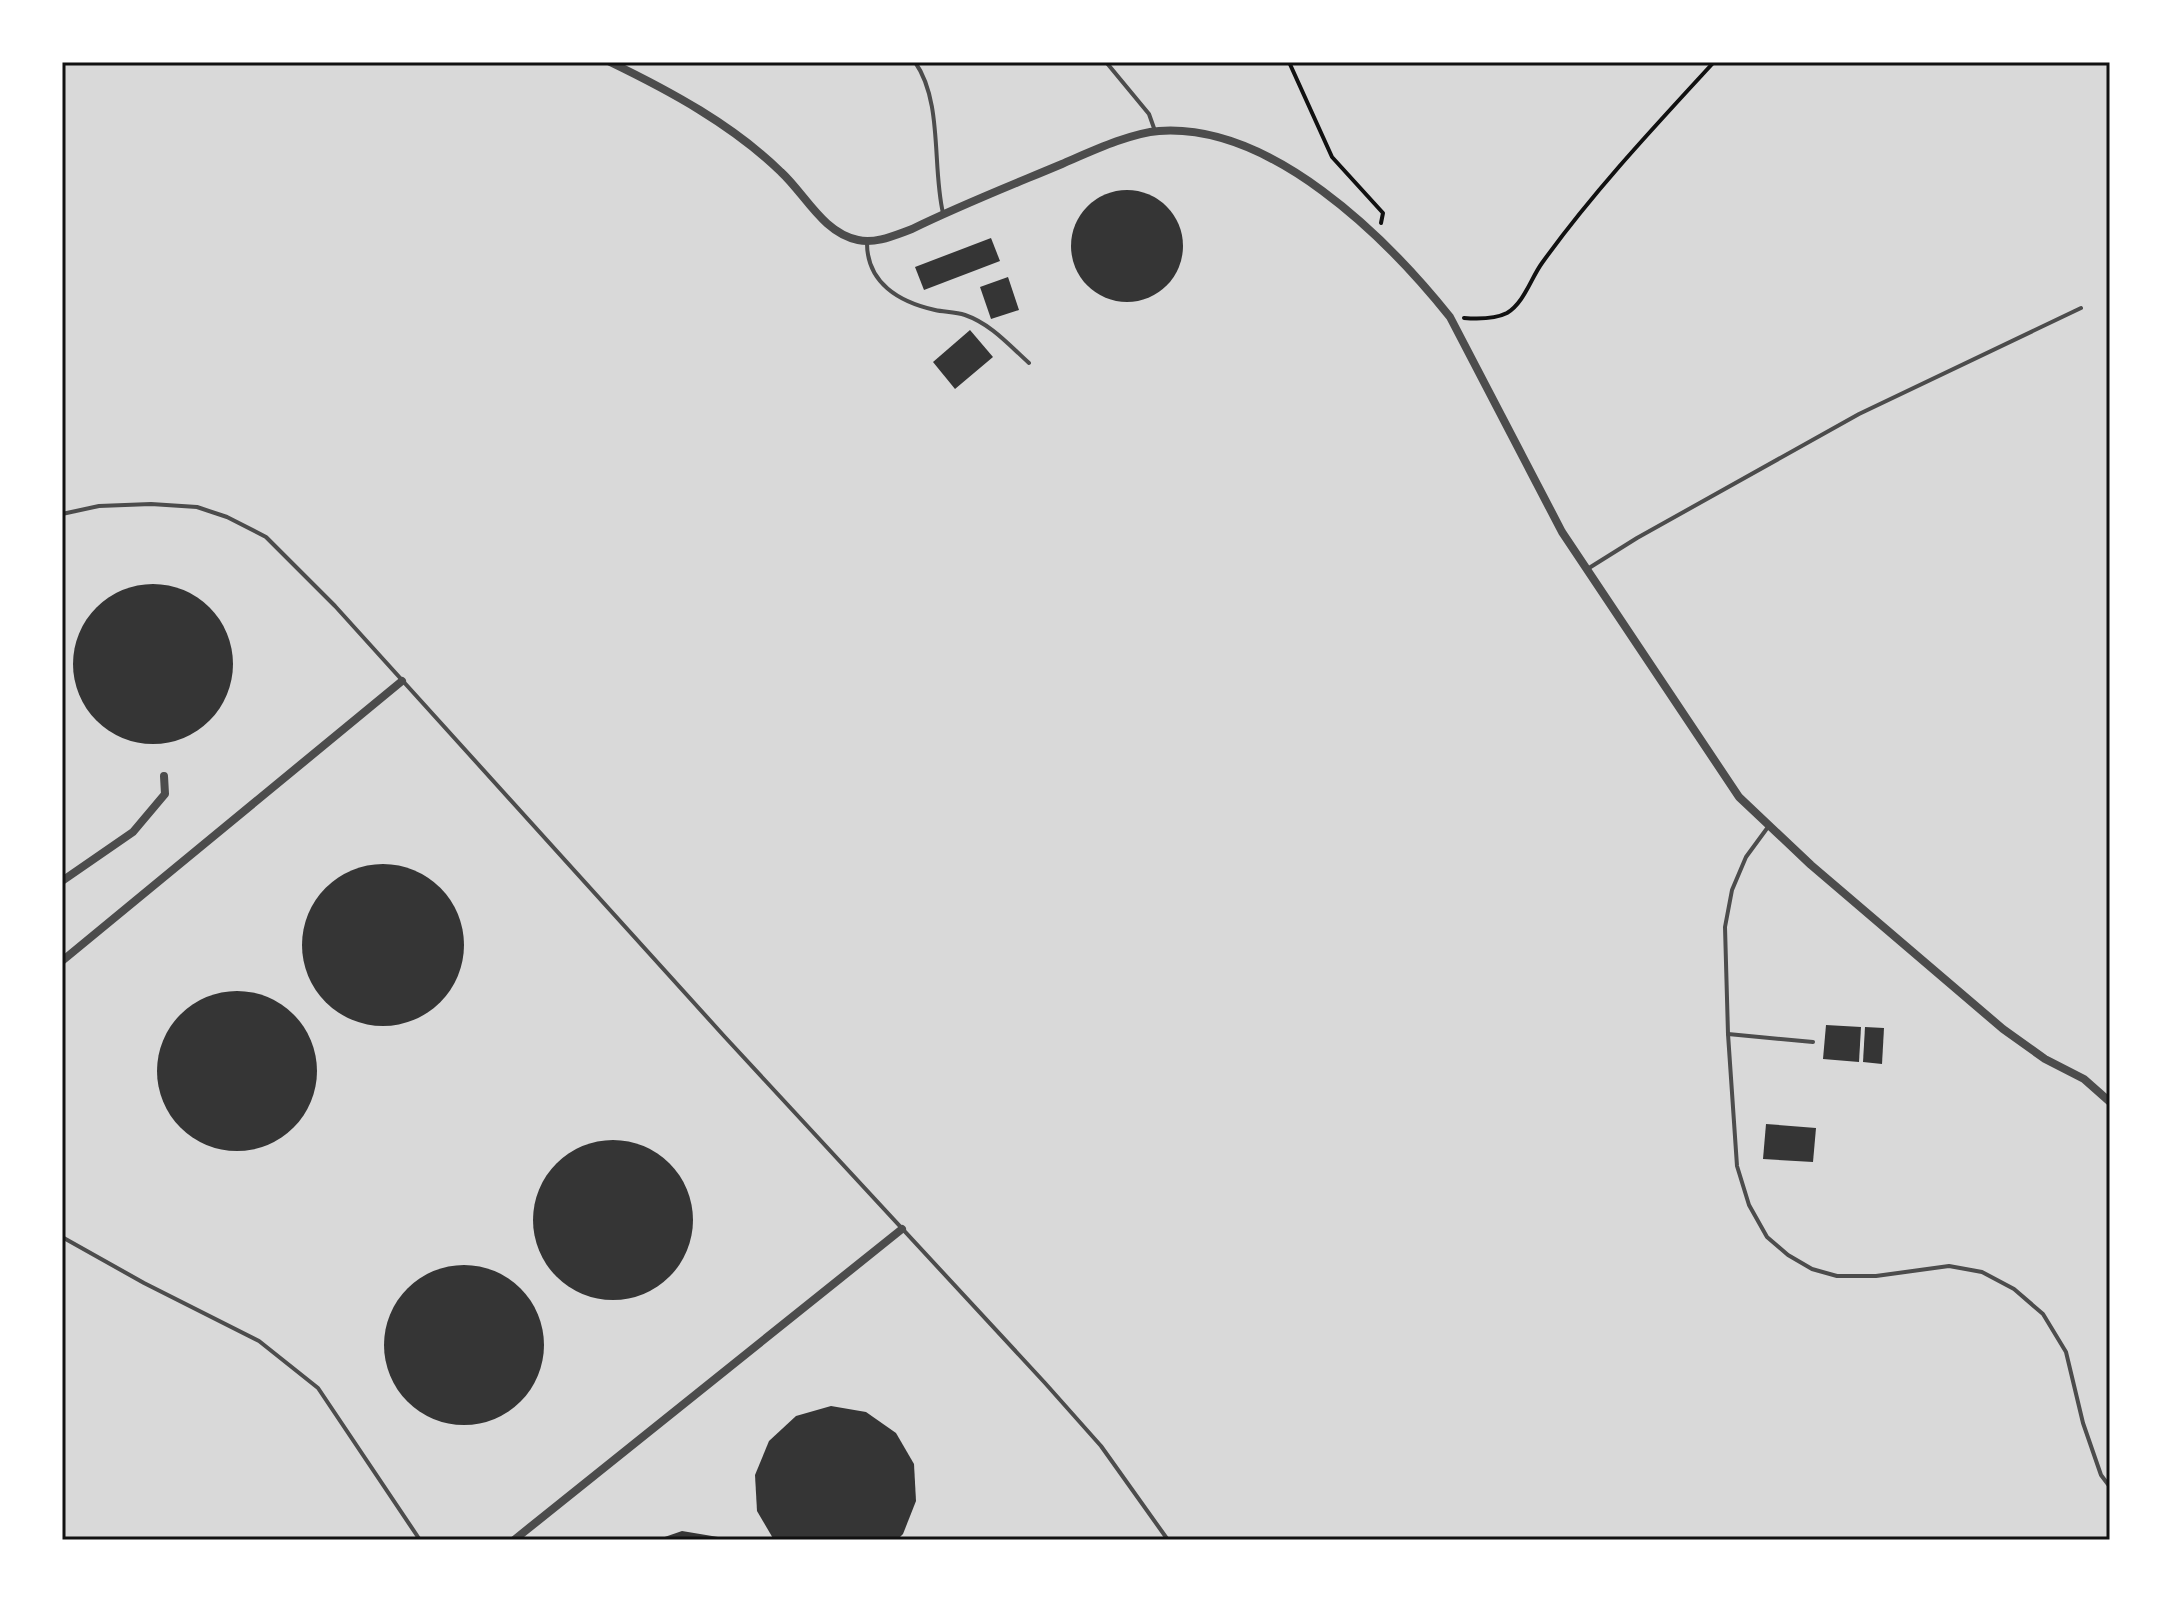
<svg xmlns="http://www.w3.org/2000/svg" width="2172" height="1602" viewBox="0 0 2172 1602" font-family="'PT Sans',sans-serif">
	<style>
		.water { fill: #d9d9d9 }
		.building { fill: #353535 }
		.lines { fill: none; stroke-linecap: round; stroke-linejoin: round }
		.path { stroke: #111; stroke-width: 4 }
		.service { stroke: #4c4c4c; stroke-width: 4 }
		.minor { stroke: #4c4c4c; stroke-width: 8 }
		.neatline { fill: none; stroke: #111; stroke-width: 3 }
	</style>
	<rect width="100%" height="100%" fill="#fff"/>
	<rect class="water" x="62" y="62" width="2048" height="1478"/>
	<g class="building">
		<circle cx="1127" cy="246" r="56"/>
		<polygon points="991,238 1000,261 924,290 915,267"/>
		<polygon points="1008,277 1019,310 991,319 980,287"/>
		<polygon points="970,330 993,357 955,389 933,362"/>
		<circle cx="153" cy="664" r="80"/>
		<circle cx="383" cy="945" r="81"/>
		<circle cx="237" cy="1071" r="80"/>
		<polygon points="1826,1025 1861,1027 1859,1062 1823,1059"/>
		<polygon points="1865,1027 1884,1028 1882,1064 1863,1062"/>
		<polygon points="1766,1124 1816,1128 1813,1162 1763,1159"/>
		<circle cx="613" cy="1220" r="80"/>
		<circle cx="464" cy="1345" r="80"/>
		<polygon points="831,1406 866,1412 896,1433 914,1464 916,1501 903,1534 897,1540 774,1540 757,1511 755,1475 769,1441 796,1416"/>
		<polygon points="682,1531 718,1537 722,1540 656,1540"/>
	</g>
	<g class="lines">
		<g class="path">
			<polyline points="1289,62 1332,157 1383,213 1381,223"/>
			<path d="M1464,318C1477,319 1495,319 1507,313C1524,303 1531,278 1542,263C1593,192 1655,126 1714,62"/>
		</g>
		<g class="service">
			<path d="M915,62C943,102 932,167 943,213"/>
			<polyline points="1106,62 1149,114 1155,131"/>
			<path d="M867,243C867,283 899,302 935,310C944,312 955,312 965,315C991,324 1009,345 1029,363"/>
			<polyline points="62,514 99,506 151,504 197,507 227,517 266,537 335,606 724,1036 1045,1383 1101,1446 1168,1540"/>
			<polyline points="1589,568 1637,538 1859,414 2081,308"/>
			<polyline points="1768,827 1746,857 1732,890 1725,927 1728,1034 1737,1166 1749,1205 1767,1237 1788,1255 1812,1269 1837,1276 1876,1276 1949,1266 1982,1272 2014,1289 2043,1314 2066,1352 2083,1423 2101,1475 2110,1487"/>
			<polyline points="1728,1034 1813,1042"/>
			<polyline points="62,1237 144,1283 259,1341 318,1388 420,1540"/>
		</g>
		<g class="minor">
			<path d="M610,62C670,91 733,125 781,172C805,194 823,233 858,240C876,244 895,235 912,229C961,205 1012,185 1062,164C1090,152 1130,133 1159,131C1271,123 1386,237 1450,317L1562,532L1739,797L1811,865L2003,1029L2045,1059L2084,1079L2110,1102"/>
			<polyline points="62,881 133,832 165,794 164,776"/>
			<polyline points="62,961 402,681"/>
			<polyline points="514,1540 902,1229"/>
		</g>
	</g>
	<rect width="2172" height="1602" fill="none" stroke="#ffffff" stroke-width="128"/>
	<rect x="64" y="64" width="2044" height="1474" class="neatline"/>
</svg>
